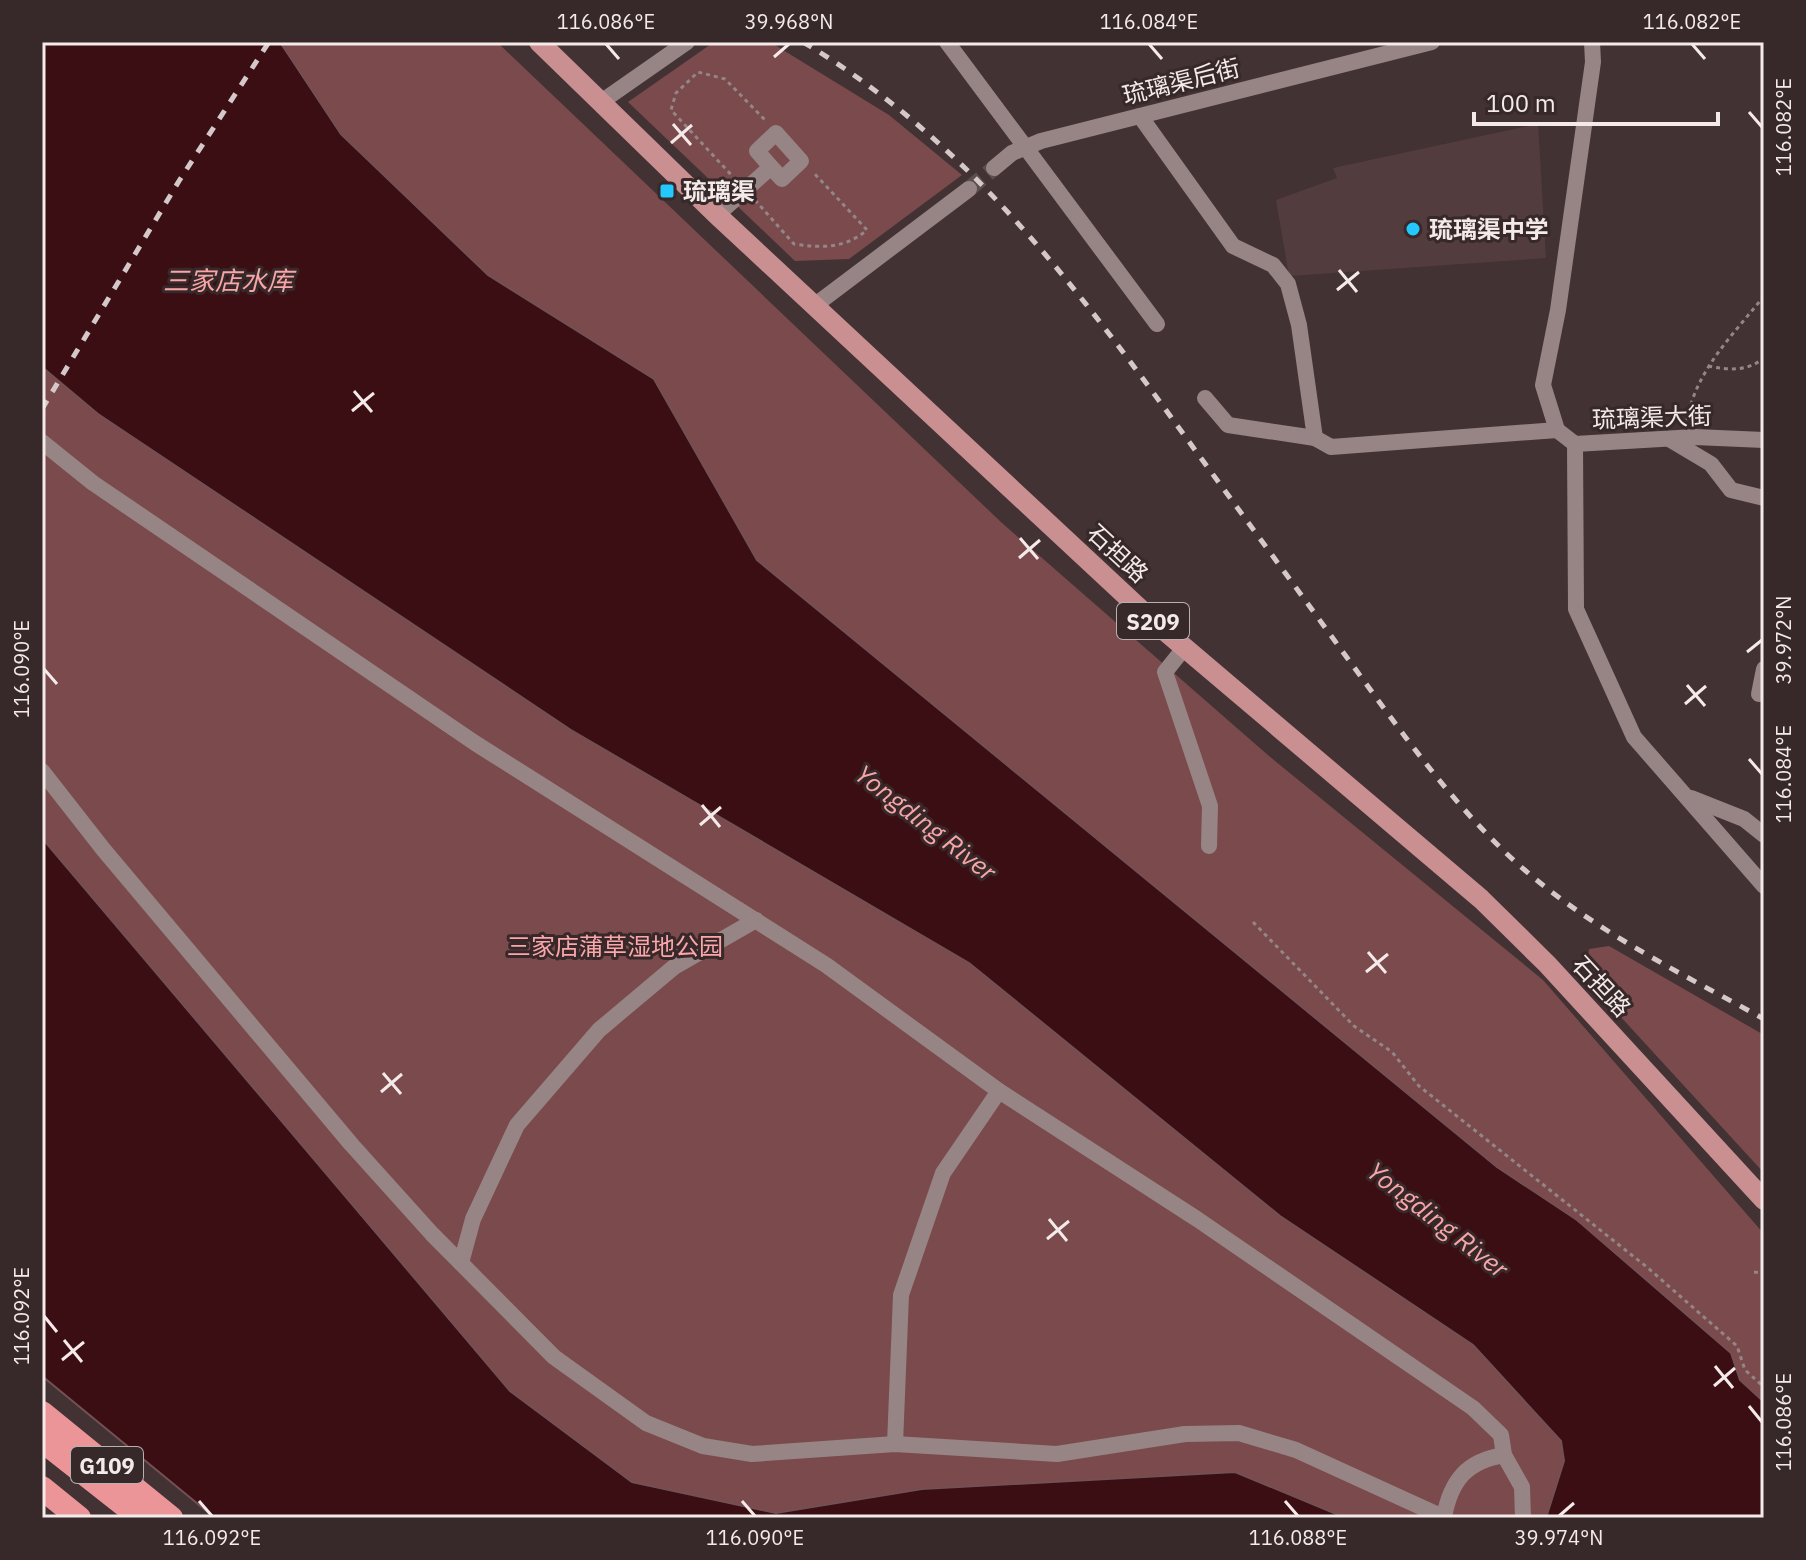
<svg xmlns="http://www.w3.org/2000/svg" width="1806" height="1560" viewBox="0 0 1806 1560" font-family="'IBM Plex Sans','Noto Sans SC',sans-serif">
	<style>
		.built { fill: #533c3d }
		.green { fill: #7b4a4d }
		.water { fill: #3a0e13; stroke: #725054; stroke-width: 2 }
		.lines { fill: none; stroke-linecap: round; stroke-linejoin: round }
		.minor-tunnel { stroke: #5d4e4e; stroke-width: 16; stroke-dasharray: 16 8; stroke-linecap: butt }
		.path { stroke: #938687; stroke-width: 3; stroke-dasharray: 4 4; stroke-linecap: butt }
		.minor { stroke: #978585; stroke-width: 16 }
		.major { stroke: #c98f91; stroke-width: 20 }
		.highway { stroke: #eb9599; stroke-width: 24 }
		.rail { stroke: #d4c8c9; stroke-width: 5; stroke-dasharray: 10 10; stroke-linecap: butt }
		.ticks { fill: none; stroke: #f4eaea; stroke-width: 3 }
		.poi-dot { fill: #23c9fe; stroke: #372829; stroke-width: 3 }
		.labels { text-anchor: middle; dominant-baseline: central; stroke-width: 6; stroke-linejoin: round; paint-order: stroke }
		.shield { fill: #372829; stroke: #bbb0b0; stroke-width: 2 }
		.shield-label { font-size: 22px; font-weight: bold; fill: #f4eaea }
		.street-label { font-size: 24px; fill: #f4eaea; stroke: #372829 }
		.poi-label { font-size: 24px; font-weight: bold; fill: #f4eaea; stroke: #372829; text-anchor: start }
		.park-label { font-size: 24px; fill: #faa6aa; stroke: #372829 }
		.water-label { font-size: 26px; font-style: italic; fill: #f8a5a8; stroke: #372829 }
		.neatline { fill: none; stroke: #f4eaea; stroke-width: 3 }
		.ticks-label { font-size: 20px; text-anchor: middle; fill: #f4eaea }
	</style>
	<rect width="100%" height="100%" fill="#423233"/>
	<polygon class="built" points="1538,124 1546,258 1289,276 1276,200 1337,178 1333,168"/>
	<g class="green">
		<polygon points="42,42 497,42 1002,523 1269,756 1543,980 1764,1234 1764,1518 215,1518 42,1376"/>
		<polygon points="714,42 770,42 889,115 962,175 849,259 795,261 628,102"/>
		<polygon points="1609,946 1764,1035 1764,1173 1586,979 1589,949"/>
	</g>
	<g class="water">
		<polygon points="42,42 280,42 341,134 488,275 654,379 757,560 1497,1167 1577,1220 1731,1353 1740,1380 1764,1402 1764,1518 1546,1518 1564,1461 1561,1441 1473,1345 1280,1216 969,963 571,730 98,414 42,367"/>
		<polygon points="42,838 510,1391 632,1482 776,1513 922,1489 1235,1472 1346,1518 215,1518 42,1376"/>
	</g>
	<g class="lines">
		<polyline class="minor-tunnel" points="969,189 994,168"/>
		<g class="path">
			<polyline points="736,180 671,110 676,93 698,72 725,79 765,120"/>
			<path d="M755,200L794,244C822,248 844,249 867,230L813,172"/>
			<path d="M1708,366C1730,370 1746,372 1764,358"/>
			<path d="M1687,420C1696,370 1733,335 1764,296"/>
			<polyline points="1253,922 1354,1026 1392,1052 1419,1086 1648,1268 1737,1346 1745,1370 1764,1387"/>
			<polyline points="1754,1272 1764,1273"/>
		</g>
		<g class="minor">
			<polyline points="947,42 1157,324"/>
			<polyline points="1592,42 1593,62 1558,310 1543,385 1557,430 1575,444 1695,437 1764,440"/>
			<polyline points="601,102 687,42"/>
			<polyline points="1140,116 1233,246 1273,265 1288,284 1299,325 1315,438 1331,447 1557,430"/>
			<polyline points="994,168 1012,153 1041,141 1432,42"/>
			<polyline points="717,215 771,167 757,151 776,133 801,161 782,179 771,167"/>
			<polyline points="814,306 969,189"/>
			<polyline points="1205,398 1228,425 1315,438"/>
			<polyline points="1669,439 1711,464 1731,490 1764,498"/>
			<polyline points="42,442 93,483 475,743 826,965 999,1091 1197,1219 1473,1408 1501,1435 1504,1455 1522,1487 1523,1518"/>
			<polyline points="1575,444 1576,609 1634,737 1764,886"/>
			<polyline points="1185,647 1165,672 1210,806 1209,846"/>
			<polyline points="1759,694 1764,669"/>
			<polyline points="42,771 103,849 351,1144 432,1234 554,1357 646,1423 703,1446 752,1454 895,1444 1057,1454 1185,1434 1239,1433 1296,1450 1445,1518"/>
			<polyline points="1691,798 1744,819 1764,835"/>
			<polyline points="461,1263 473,1219 517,1125 599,1030 674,967 756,920"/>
			<polyline points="895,1444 901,1295 943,1173 999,1091"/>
			<path d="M1444,1517C1451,1480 1467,1461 1504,1455"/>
		</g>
		<polyline class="major" points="539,42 717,215 1152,620 1481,899 1547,964 1764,1200"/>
		<g class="highway">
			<polyline points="42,1413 171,1518"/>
			<polyline points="42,1440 141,1518"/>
			<polyline points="42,1488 79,1518"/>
		</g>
		<g class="rail">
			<path d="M803,42C959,135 1066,273 1171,417C1227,494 1284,571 1340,648C1392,719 1443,793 1507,854C1582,925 1675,970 1764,1019"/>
			<polyline points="42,409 179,181 269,42"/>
		</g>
	</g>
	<path class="ticks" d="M606,44L619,59M1149,44L1162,59M1692,44L1705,59M774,57L789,44M1749,112L1762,127M673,124L691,145M671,143L692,125M1339,270L1357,292M1337,290L1359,272M354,391L372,412M352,411L374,393M1020,538L1038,559M1019,558L1040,540M1747,652L1762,640M44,669L57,684M1687,685L1705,706M1685,704L1706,686M1749,759L1762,774M702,805L720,827M700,825L721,807M1368,952L1386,973M1366,972L1388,954M383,1073L401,1094M381,1092L402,1074M1049,1219L1067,1241M1047,1239L1069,1221M44,1316L57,1332M64,1340L82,1362M62,1360L84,1342M1715,1366L1733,1388M1714,1386L1735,1368M1749,1406L1762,1422M199,1501L212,1516M742,1501L755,1516M1285,1501L1298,1516M1559,1516L1574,1503"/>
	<g class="poi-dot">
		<rect x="659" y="183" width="16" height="16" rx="4"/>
		<circle cx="1413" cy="229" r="8"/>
	</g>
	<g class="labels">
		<g class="shield">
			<rect x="1117" y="603" width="72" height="36" rx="6"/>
			<rect x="71" y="1447" width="72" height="36" rx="6"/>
		</g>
		<g class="shield-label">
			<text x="1153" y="621">S209</text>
			<text x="107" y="1465">G109</text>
		</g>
		<g class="street-label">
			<text transform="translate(1181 81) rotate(-14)">琉璃渠后街</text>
			<text transform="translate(1652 417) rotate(-2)">琉璃渠大街</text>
			<text transform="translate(1118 553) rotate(43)">石担路</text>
			<text transform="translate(1602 986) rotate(47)">石担路</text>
		</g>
		<g class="poi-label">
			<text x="683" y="191">琉璃渠</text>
			<text x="1429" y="229">琉璃渠中学</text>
		</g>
		<g class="park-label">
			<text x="615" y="946">三家店蒲草湿地公园</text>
		</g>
		<g class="water-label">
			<text x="228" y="280">三家店水库</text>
			<text transform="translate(926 822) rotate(38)">Yongding River</text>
			<text transform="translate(1438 1219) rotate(38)">Yongding River</text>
		</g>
	</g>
	<rect width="1806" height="1560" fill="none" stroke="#372829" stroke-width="88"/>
	<path d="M1474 112v12h244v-12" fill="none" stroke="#f4eaea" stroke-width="4"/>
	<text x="1486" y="112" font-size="24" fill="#f4eaea" stroke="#372829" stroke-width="6" paint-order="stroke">100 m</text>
	<rect x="44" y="44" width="1718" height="1472" class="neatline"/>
	<g class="ticks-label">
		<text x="606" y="29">116.086°E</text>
		<text x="789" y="29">39.968°N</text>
		<text x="1149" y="29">116.084°E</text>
		<text x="1692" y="29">116.082°E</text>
		<text transform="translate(1784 127) rotate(-90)" y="7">116.082°E</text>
		<text transform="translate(1784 640) rotate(-90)" y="7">39.972°N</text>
		<text transform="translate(22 669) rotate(-90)" y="7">116.090°E</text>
		<text transform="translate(1784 774) rotate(-90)" y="7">116.084°E</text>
		<text transform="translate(22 1316) rotate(-90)" y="7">116.092°E</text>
		<text transform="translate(1784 1422) rotate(-90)" y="7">116.086°E</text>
		<text x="212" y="1545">116.092°E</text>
		<text x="755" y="1545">116.090°E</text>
		<text x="1298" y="1545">116.088°E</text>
		<text x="1559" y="1545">39.974°N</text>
	</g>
</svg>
